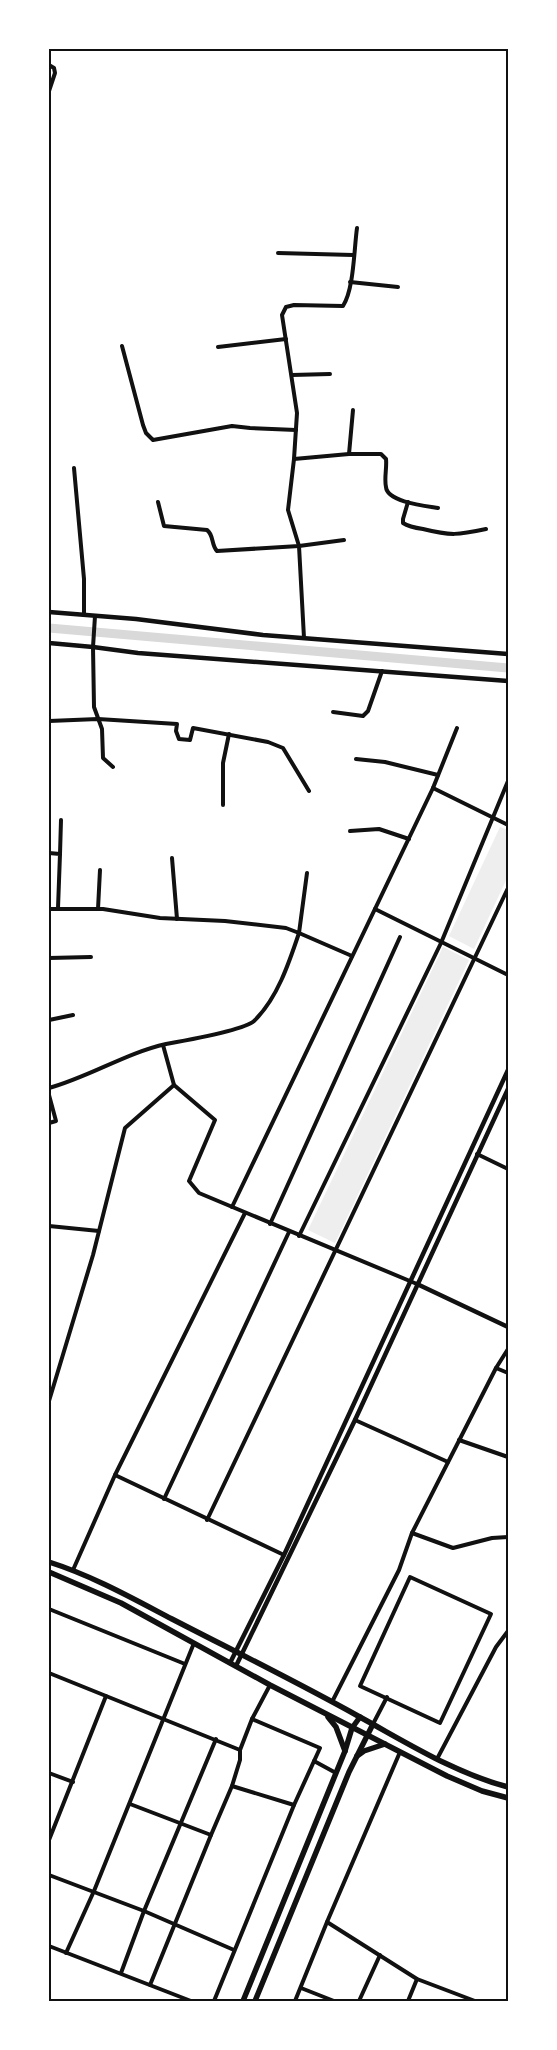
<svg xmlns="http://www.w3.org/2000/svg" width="557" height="2050" viewBox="0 0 557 2050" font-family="Signika,sans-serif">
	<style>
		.green { fill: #eee }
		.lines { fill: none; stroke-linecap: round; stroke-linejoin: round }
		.canal { stroke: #d9d9d9; stroke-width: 9 }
		.minor { stroke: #111; stroke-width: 4 }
		.tertiary { stroke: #111; stroke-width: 4.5 }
		.primary { stroke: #111; stroke-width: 5.5 }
		.neatline { fill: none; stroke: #111; stroke-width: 2 }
	</style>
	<rect width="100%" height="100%" fill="#fff"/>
	<g class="green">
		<polygon points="500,827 508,830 508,876 474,949 449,936"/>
		<polygon points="443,947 469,960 335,1243 308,1230"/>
	</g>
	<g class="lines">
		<polyline class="canal" points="49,628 508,668"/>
		<g class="minor">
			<polyline points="49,65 54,68 55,73 49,91"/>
			<polyline points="278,253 353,255"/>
			<polyline points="350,282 398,287"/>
			<polyline points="122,346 143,425 146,433 153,440 232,426 250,428 296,430"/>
			<polyline points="218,347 286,339"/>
			<polyline points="292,375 330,374"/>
			<polyline points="349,454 353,410"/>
			<path d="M294,459L349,454H381L386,459C387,468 384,478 386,487C387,502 426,506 438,508"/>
			<polyline points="74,468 84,579 84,615"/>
			<path d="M158,502L164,526L207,530C214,535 211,545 217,551L299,546L344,540"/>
			<path d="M408,502L403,519V523C409,527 416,528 423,529C451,536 458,535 486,529"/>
			<polyline points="95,616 93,647 94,707 102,729 103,758 113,767"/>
			<path d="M304,638L299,546L288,510L294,459L297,413L282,315L286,307L294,305L343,306C354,289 354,249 357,228"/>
			<polyline points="333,712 363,716 368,711 382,671"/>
			<polyline points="49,721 98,719 177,724 176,731 179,739 190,740 193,728 268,742 283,748 309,791"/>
			<polyline points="356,759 385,762 438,775"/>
			<polyline points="433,788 508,825"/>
			<polyline points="223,805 223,763 229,734"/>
			<polyline points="350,831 379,829 409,839"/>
			<polyline points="49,853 60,854 58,908"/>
			<polyline points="60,854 61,820"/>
			<polyline points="172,858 177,919"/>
			<polyline points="49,909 103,909 160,918 225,921 286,928 299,933 307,873"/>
			<polyline points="98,909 100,870"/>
			<polyline points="375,909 508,975"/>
			<polyline points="49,958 91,957"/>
			<polyline points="49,1020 73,1015"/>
			<polyline points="163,1045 174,1085"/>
			<path d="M49,1088C89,1077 126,1053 166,1044C183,1041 244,1030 254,1021C277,999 289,963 299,933L352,956"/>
			<polyline points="49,1095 56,1121 49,1123"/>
			<polyline points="477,1154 508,1169"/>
			<polyline points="232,1207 433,788 457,728"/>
			<polyline points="270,1224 400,937"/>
			<polyline points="49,1226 99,1231"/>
			<polyline points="299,1236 441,943 508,781"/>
			<polyline points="508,1349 496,1368 412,1533 453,1548 492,1538 508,1537"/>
			<polyline points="496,1368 508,1373"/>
			<polyline points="49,1401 93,1255 125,1128 174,1085 215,1120 189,1181 199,1193 417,1284"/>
			<polyline points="355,1420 448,1462"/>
			<polyline points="459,1440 508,1457"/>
			<polyline points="115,1475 284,1555"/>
			<polyline points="164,1499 289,1232"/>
			<polyline points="207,1520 508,888"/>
			<polyline points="73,1570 115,1475 245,1213"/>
			<polygon points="410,1577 491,1614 440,1723 360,1686"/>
			<polyline points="49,1609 185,1664"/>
			<polyline points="49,1673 240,1750"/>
			<polyline points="332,1702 399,1570 412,1533"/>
			<polyline points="252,1719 240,1750 240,1760 232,1786 294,1805"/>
			<polyline points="373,1724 387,1697"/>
			<polyline points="437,1759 496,1647 508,1631"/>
			<polyline points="314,1761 336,1773"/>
			<polyline points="49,1773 73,1782"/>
			<polyline points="130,1804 211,1835 232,1786"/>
			<polyline points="49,1840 106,1696"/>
			<polyline points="49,1875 144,1911 234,1950"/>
			<polyline points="327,1922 417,1979 475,2001"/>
			<polyline points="49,1946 191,2001"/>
			<polyline points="66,1953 94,1891 194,1643"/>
			<polyline points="121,1973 144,1911 216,1739"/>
			<polyline points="150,1985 211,1835"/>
			<polyline points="301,1988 334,2001"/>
			<polyline points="214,2001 294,1805 320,1748 252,1719 270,1685"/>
			<polyline points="295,2001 327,1922 400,1752"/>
			<polyline points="359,2001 380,1955"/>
			<polyline points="408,2001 417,1979"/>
		</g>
		<g class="tertiary">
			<polyline points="49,612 136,619 263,635 508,654"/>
			<polyline points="49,643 93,647 138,653 508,681"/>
			<polyline points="417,1284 508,1327"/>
			<polyline points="230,1663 284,1555 508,1070"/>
			<polyline points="236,1666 355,1420 508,1089"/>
		</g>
		<g class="primary">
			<path d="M49,1562C93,1576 132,1598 172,1619C234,1651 297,1682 358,1716C406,1742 454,1773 508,1787"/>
			<polyline points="49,1572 121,1603 270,1685 447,1776 482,1791 508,1798"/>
			<polyline points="328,1717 336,1727 345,1751"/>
			<polyline points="357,1756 364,1751 385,1744"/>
			<polyline points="243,2001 345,1751 352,1728 360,1717"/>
			<polyline points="255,2001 349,1772 373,1724"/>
		</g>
	</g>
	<rect width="557" height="2050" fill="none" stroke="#ffffff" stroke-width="100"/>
	<rect x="50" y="50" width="457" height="1950" class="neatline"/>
</svg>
